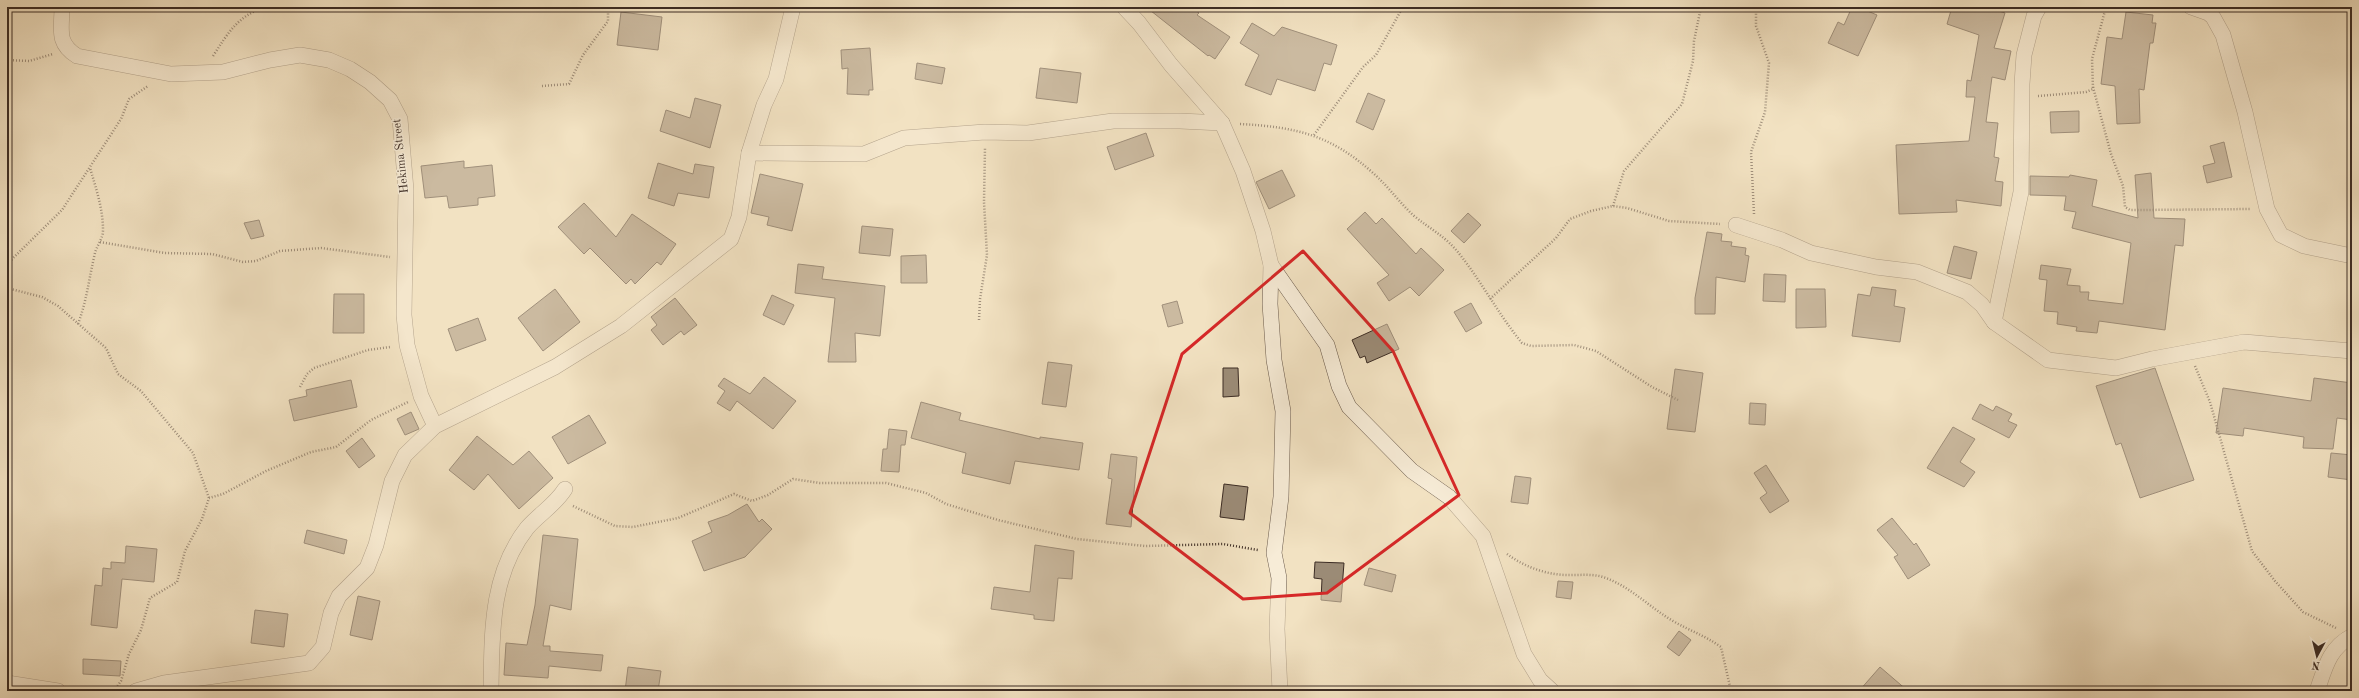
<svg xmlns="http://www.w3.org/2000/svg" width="2359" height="698" viewBox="0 0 2359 698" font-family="'Old Standard TT',serif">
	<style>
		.building { fill: #9b8b76; stroke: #3c2c24 }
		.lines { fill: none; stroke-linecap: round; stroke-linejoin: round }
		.minor-casing { stroke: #6a5a4c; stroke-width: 16 }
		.path { stroke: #3c2c24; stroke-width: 2.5; stroke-dasharray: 1 2; stroke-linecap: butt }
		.minor { stroke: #f7ecd7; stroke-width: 15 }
		.marked { fill: none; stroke: #d62828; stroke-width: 3; stroke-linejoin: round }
		.labels { text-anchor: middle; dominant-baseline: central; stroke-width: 3; stroke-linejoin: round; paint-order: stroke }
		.street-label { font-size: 12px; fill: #3c2c24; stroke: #f7ecd7 }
	</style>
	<rect width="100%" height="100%" fill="#f2e2c2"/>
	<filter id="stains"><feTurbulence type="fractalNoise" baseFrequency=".005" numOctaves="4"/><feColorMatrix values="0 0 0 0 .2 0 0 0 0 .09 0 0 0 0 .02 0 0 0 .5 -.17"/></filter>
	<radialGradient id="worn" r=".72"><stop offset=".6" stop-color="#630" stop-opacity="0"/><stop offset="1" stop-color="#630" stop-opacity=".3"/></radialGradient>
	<g class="building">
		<polygon points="1146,7 1191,7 1199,13 1197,15 1230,37 1215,59 1209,55 1208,56"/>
		<polygon points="1852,7 1858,7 1877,15 1858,56 1828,43 1838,22 1844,25"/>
		<polygon points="1952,7 1986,7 2005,13 1994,48 2011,51 2005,80 1992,77 1986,122 1998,123 1994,157 1999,158 1995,181 2003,182 2001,206 1956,200 1957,212 1899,214 1896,145 1969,141 1975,97 1966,97 1967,80 1971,81 1979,35 1947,24"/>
		<polygon points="621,12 662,17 658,50 617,45"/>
		<polygon points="2126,12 2153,15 2152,23 2156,23 2153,43 2150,43 2144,90 2139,89 2140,123 2117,124 2115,86 2101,84 2107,37 2122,39"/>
		<polygon points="1252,23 1274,36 1282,27 1337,45 1331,65 1324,63 1315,91 1277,79 1271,95 1245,85 1259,55 1240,43"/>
		<polygon points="870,48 873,90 869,90 869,95 847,94 848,68 842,69 841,50"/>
		<polygon points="917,63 945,68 942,84 915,79"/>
		<polygon points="1040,68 1081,73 1077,103 1036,98"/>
		<polygon points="1368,93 1385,100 1373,130 1356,122"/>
		<polygon points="695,98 721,105 710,148 660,131 666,110 690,118"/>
		<polygon points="2079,111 2079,132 2051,133 2050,112"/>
		<polygon points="1146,133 1154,156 1115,170 1107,147"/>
		<polygon points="2224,142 2232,177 2207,183 2203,166 2215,163 2210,146"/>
		<polygon points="464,161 464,168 492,165 495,196 478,198 478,205 449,208 447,196 425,198 421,166"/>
		<polygon points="658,163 693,174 695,164 714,167 709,198 678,193 674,206 648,198"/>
		<polygon points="1282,170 1295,196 1269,209 1256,182"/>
		<polygon points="2151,173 2154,218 2185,219 2183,246 2175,245 2165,330 2099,321 2097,333 2076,331 2077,327 2057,324 2058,312 2044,311 2047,280 2039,279 2041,265 2071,269 2067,285 2080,286 2080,292 2089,292 2088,300 2123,304 2131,243 2072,228 2076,212 2064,210 2066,196 2030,195 2030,176 2069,177 2070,175 2097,180 2092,206 2138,218 2135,175"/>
		<polygon points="760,174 803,184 792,231 767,225 769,217 751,213"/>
		<polygon points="584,203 616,237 632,214 676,244 661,265 657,262 635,284 631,279 626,284 590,248 584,254 558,227"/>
		<polygon points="1365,212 1376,224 1382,218 1416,254 1421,248 1444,270 1419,296 1410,287 1389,301 1377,283 1389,275 1347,229"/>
		<polygon points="1468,213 1481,225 1464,243 1451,231"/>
		<polygon points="259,220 264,236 251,239 244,223"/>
		<polygon points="862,226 893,229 890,256 859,253"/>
		<polygon points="1707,232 1722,234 1721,241 1732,242 1731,246 1746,248 1745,255 1749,256 1745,282 1716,277 1715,314 1695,314 1695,298"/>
		<polygon points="1954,246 1977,252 1971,279 1947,273"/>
		<polygon points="926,255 927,283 901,283 901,256"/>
		<polygon points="798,264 824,267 822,279 885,286 880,336 855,333 856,362 828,362 835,298 795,293"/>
		<polygon points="1764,274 1786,275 1785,302 1763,301"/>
		<polygon points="1872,287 1896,290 1894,306 1905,308 1900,342 1852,336 1858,294 1870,296"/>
		<polygon points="555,289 580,322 543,351 518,318"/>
		<polygon points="1796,289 1825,289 1826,327 1796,328"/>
		<polygon points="334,294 364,294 364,333 333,333"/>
		<polygon points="772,295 794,305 784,325 763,315"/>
		<polygon points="675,298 697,325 684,335 681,331 663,345 651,330 657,325 651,317"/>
		<polygon points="1177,301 1183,323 1168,327 1162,305"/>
		<polygon points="1471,303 1482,323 1466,332 1454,312"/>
		<polygon points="478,318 486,340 456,351 448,329"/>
		<polygon points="1387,324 1399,349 1367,363 1365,356 1360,358 1352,340"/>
		<polygon points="1048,362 1072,365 1066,407 1042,404"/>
		<polygon points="1223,368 1238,368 1239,396 1223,397"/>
		<polygon points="2155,368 2194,480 2140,498 2121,443 2116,445 2096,386"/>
		<polygon points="1675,369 1703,373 1695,432 1667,429"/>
		<polygon points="764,377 796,401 773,429 737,401 730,411 717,403 725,391 718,386 724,378 750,394"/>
		<polygon points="2314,378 2352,383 2352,420 2337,418 2333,449 2303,448 2304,437 2244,428 2243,436 2216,433 2223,388 2311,401"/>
		<polygon points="351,380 357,407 294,421 289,400 307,396 306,390"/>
		<polygon points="921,402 961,413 959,420 1040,439 1040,437 1083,443 1079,470 1015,461 1010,484 962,473 966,453 911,438"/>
		<polygon points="1750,403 1766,404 1765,425 1749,424"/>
		<polygon points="1980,404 1993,411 1996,406 2012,414 2008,421 2017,425 2009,438 1972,419"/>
		<polygon points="411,412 419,429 405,435 397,419"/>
		<polygon points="589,415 606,443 568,464 552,437"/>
		<polygon points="1953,427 1975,439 1960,462 1975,472 1964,487 1927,468"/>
		<polygon points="889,429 907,431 905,445 901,445 899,472 881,471 883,449 887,449"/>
		<polygon points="477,436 513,465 529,451 553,478 519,509 488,474 474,490 449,470"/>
		<polygon points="362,438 375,456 359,468 346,451"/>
		<polygon points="2331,453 2352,455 2352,480 2328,477"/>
		<polygon points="1111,454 1137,457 1131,527 1106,524 1112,479 1108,478"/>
		<polygon points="1766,465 1789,501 1770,513 1760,498 1767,493 1754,473"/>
		<polygon points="1515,476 1531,478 1528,504 1511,502"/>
		<polygon points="1224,484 1248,487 1244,520 1220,517"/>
		<polygon points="747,504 759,522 762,519 772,529 745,557 704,571 692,541 712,532 708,522 728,515"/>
		<polygon points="1892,518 1914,545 1916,543 1930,565 1908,579 1894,557 1898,555 1877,530"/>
		<polygon points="307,530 347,540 344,554 304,543"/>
		<polygon points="543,535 578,539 571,610 550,605 543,646 550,646 550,651 603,655 601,671 549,666 548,678 504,675 506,643 527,645 535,605"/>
		<polygon points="1035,545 1074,551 1072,579 1058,578 1054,621 1034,619 1034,615 991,609 994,587 1030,592"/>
		<polygon points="126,546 157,549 154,582 122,579 117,628 91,625 95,585 102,586 103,568 111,569 111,562 125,563"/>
		<polygon points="1315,562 1344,563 1341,602 1321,600 1322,579 1314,578"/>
		<polygon points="1369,568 1396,575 1392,592 1364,585"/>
		<polygon points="1558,581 1573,582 1571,599 1556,597"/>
		<polygon points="358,596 380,601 372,640 350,635"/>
		<polygon points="255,610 288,614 284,647 251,643"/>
		<polygon points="1679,631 1691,640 1679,656 1667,647"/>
		<polygon points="83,659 121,661 120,676 83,674"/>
		<polygon points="628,667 661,671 658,691 625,691"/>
		<polygon points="1880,667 1908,691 1859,691"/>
	</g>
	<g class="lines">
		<g class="minor-casing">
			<g id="minor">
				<path d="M62,7C62,29 56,43 77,56L171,74L223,72L270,60L300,55L329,60L350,69L370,82L390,100L400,119L406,190L404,315L407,345L421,396L435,426"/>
				<polyline points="1124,7 1139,23 1171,65 1222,123 1243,171 1263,231 1271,265 1270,304 1274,360 1283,411 1281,497 1274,553 1279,578 1277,629 1280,691"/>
				<polyline points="2191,7 2208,13 2213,17 2223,35 2245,112 2267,209 2281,235 2304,246 2352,256"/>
				<polyline points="749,153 864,154 904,138 985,132 1028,133 1113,121 1180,121 1222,123"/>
				<polyline points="1736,225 1782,240 1811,253 1876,267 1917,272 1967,292 1982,305 1994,322 2048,360 2116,368 2152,359 2244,342 2352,351"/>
				<polyline points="1271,265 1327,345 1339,386 1349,407 1412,471 1449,497 1483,536 1524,654 1540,680 1552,691"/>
				<polyline points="1994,322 2021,192 2022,84 2024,55 2034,16 2039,7"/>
				<polyline points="7,683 58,691"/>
				<polyline points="136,691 164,683 309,663 323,647 331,613 339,596 367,568 376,545 392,481 405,455 435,426 555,367 621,326 731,239 739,217 749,153 764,105 776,79 793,7"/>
				<path d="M491,691C492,634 490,575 527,528C539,514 555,505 565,489"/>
				<path d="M2317,691C2325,668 2329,648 2352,636"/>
			</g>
		</g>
		<g class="path">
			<path d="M213,56C228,33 237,17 264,7"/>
			<polyline points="7,60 29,61 53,54"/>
			<polyline points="542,86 569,84 583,55 608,21 608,8 611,7"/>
			<polyline points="2093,87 2111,154 2123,186 2125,207 2130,210 2142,210 2251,209"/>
			<polyline points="2038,96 2086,92 2093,89 2092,59 2106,7"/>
			<path d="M1240,124C1296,127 1331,135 1373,173C1388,186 1399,202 1413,215C1431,230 1446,236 1461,256C1483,284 1499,315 1522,343L1531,346L1574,345L1596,351L1652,387L1678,400"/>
			<polyline points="1314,135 1363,67 1376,55 1403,7"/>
			<polyline points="1613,206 1624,171 1682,104 1693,61 1694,41 1701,7"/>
			<polyline points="1754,214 1751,152 1765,112 1769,63 1756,26 1756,7"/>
			<polyline points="100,242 165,253 212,254 243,262 256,261 280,251 321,248 390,257"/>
			<polyline points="7,264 62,210 121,119 129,99 148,86"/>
			<polyline points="7,288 42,297 58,306 106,348 118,374 141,391 193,453 209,498"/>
			<polyline points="1490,299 1556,238 1570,219 1591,211 1613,206 1627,208 1669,221 1720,224"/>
			<polyline points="979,320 980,299 987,255 984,202 985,148"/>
			<path d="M78,324C87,300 89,278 95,253C97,245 103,239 103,230C103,209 96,188 90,168"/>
			<polyline points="2195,366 2210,402 2252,551 2275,581 2303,612 2336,628"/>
			<polyline points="300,387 307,374 314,368 368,350 390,347"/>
			<polyline points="573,506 615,526 633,527 678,518 734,494 752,501 768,495 793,479 820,483 886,483 926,493 946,504 998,520 1077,539 1145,546 1223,544 1258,550"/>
			<path d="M1507,554C1526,568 1550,576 1573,575C1583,575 1593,574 1603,577C1630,586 1649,607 1673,621C1690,631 1704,635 1721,647L1731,691"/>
			<polyline points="114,691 121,681 129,654 141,630 150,598 177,582 185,551 202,519 209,498 223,494 266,471 311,452 336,447 371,420 408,402"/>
		</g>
		<use href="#minor" class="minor"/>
	</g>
	<path d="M0 0H2359V698H0ZM1303,251L1393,351L1459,495L1327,593L1243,599L1130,513L1182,354Z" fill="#f2e2c2" fill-opacity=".55" fill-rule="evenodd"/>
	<path class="marked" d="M1303,251L1393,351L1459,495L1327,593L1243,599L1130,513L1182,354Z"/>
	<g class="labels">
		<g class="street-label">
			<text transform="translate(401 156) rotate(-96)">Hekima Street</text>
		</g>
	</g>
	<rect width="2359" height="698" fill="none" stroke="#f2e2c2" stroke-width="24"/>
	<rect x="8" y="8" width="2343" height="682" fill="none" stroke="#3c2c24" stroke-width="2"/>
	<rect x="12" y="12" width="2335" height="674" fill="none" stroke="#3c2c24"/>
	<g transform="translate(2317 656) rotate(187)" stroke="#f7ecd7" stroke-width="3" paint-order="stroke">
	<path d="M0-3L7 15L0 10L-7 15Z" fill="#3c2c24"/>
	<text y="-6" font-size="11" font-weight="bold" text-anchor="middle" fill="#3c2c24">N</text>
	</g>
	<rect width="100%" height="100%" filter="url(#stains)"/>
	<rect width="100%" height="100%" fill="url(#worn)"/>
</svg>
